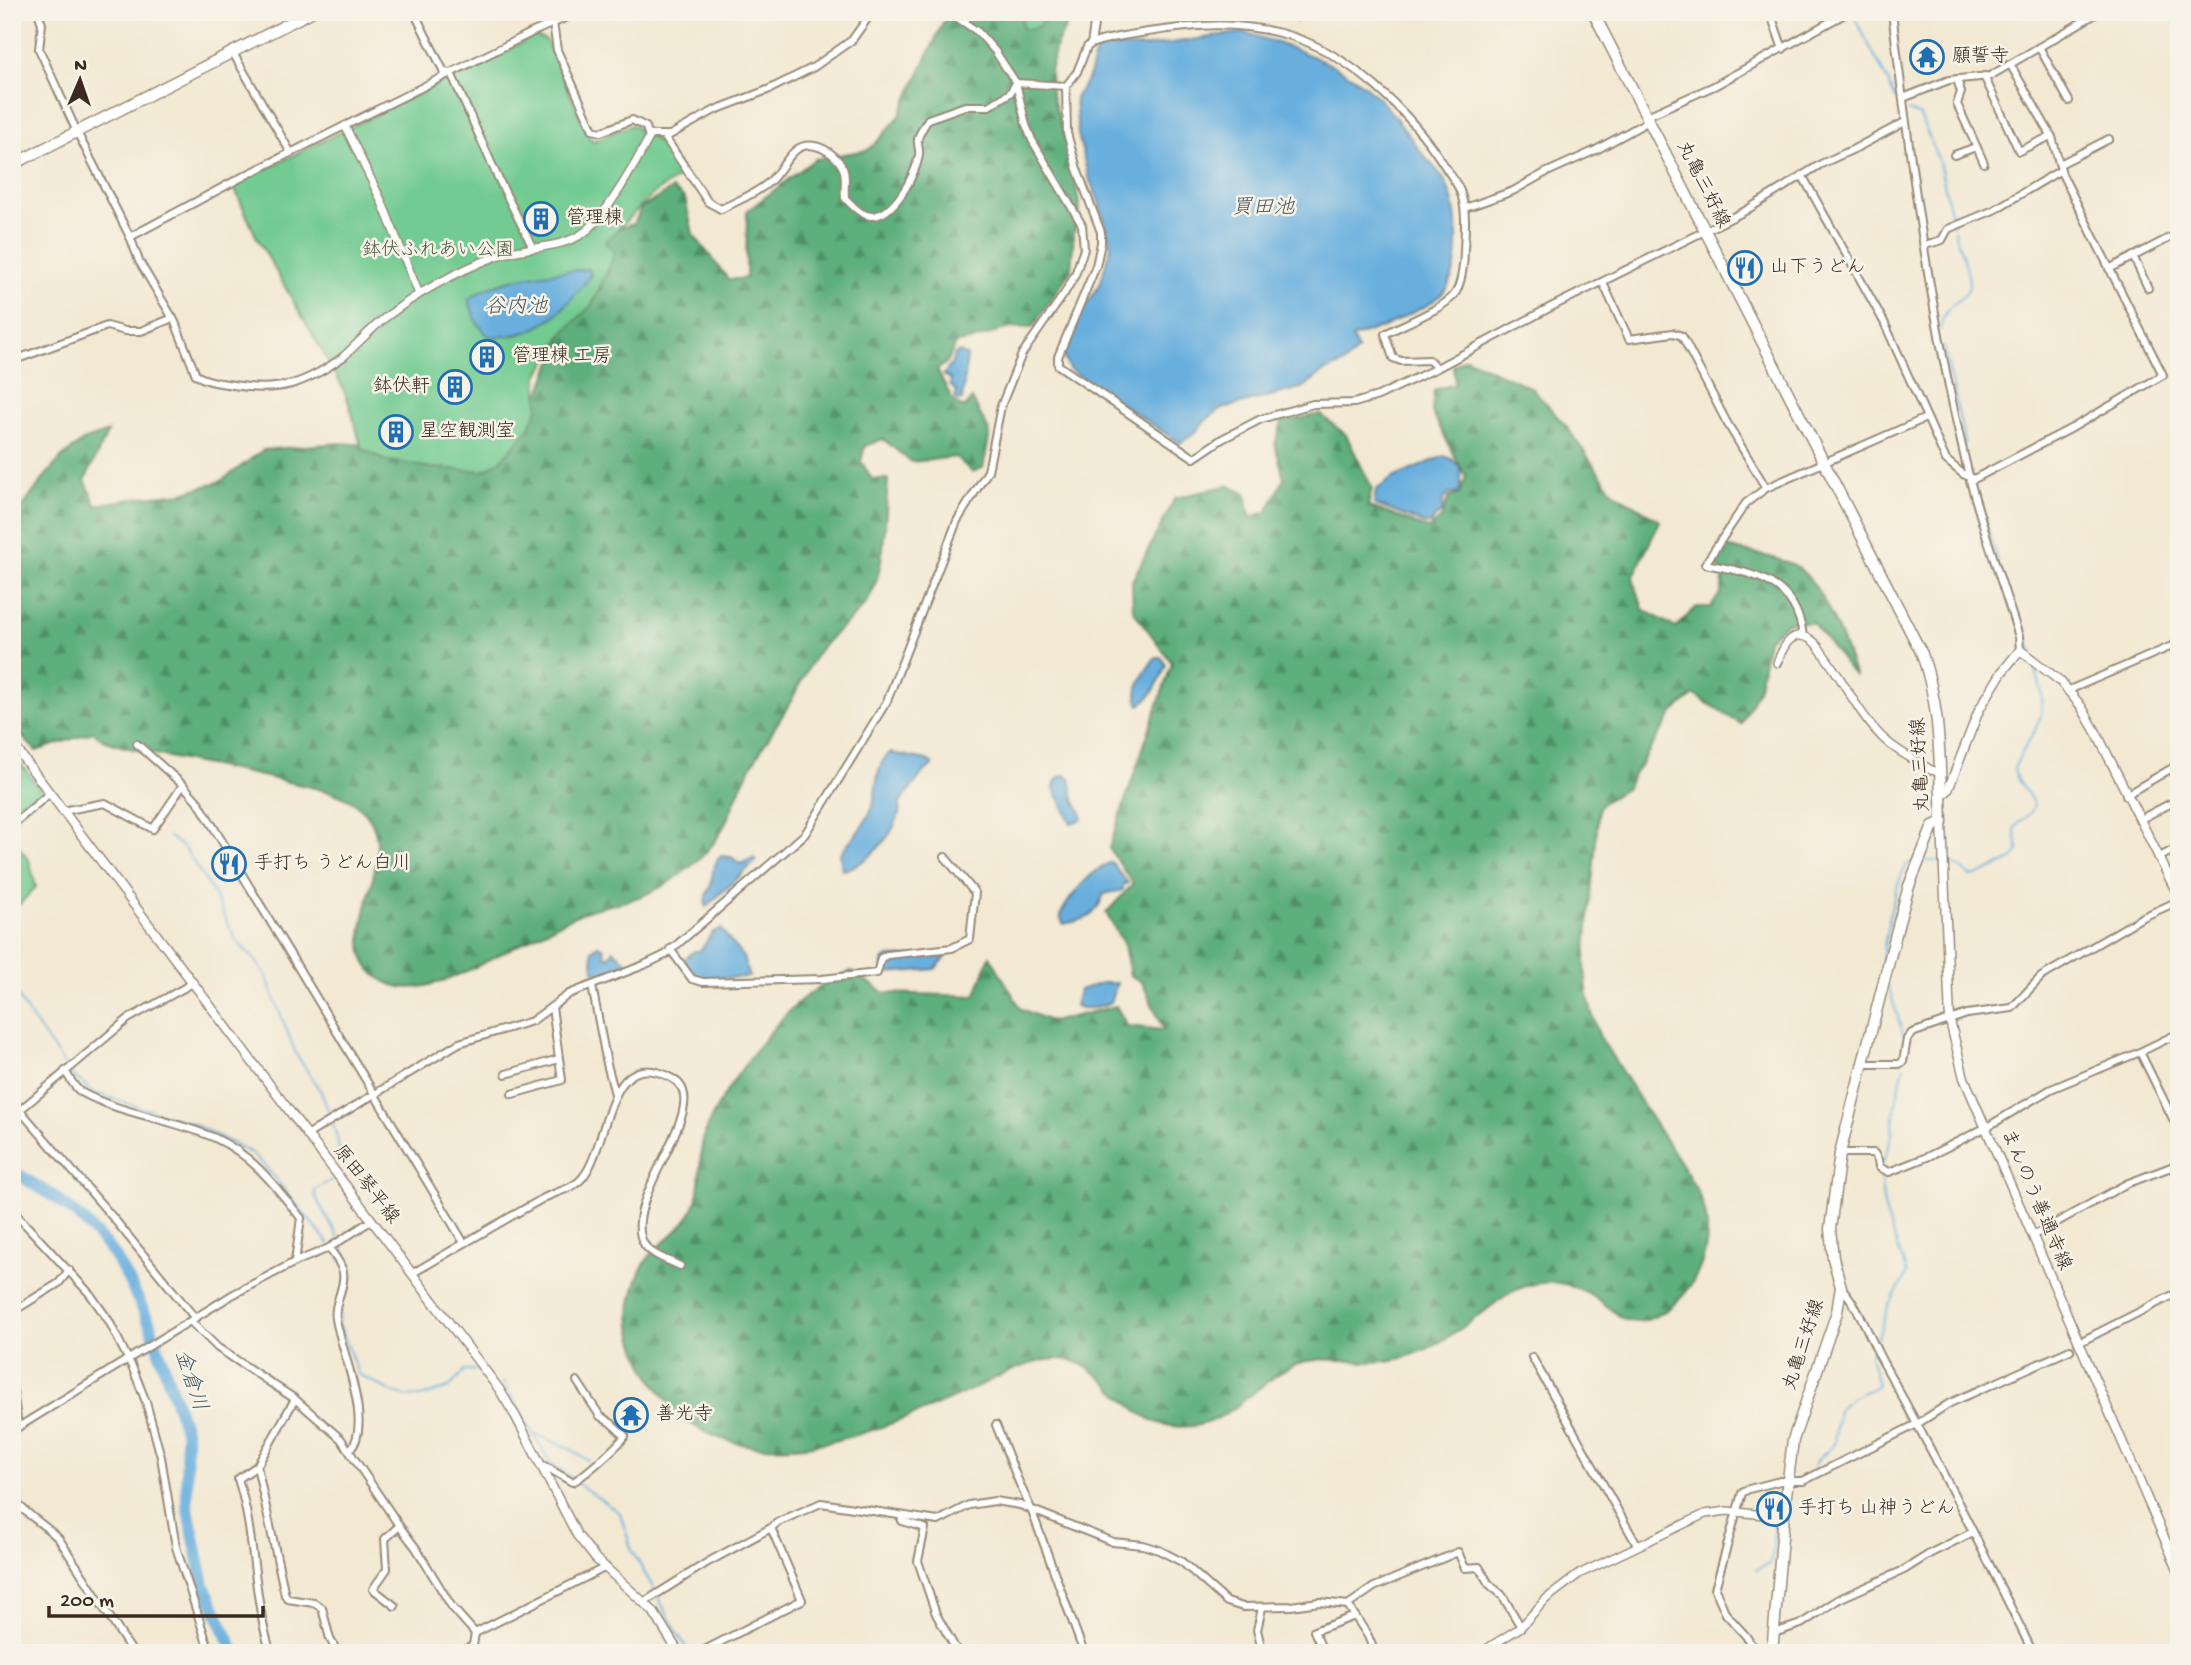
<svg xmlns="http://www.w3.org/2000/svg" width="2191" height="1665" viewBox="0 0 2191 1665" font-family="'Gochi Hand','Klee One',sans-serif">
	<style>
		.forest { fill: url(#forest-firs); stroke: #4c6c4c; stroke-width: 2 }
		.park { fill: #72cb91; stroke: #567a58; stroke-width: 2 }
		.water { fill: #67afde; stroke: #516c7e; stroke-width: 2 }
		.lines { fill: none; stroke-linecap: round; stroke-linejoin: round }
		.stream { stroke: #67afde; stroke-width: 2 }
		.river { stroke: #67afde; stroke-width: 12 }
		.minor-casing { stroke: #978a78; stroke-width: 10 }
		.tertiary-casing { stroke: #978a78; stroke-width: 10 }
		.secondary-casing { stroke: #978a78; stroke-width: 11 }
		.primary-casing { stroke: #978a78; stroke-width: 13 }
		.minor { stroke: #fff; stroke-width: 6 }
		.tertiary { stroke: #fff; stroke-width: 7 }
		.secondary { stroke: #fff; stroke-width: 8 }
		.primary { stroke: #fff; stroke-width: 10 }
		.labels { text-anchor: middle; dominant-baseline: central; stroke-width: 5; stroke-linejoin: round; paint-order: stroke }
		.poi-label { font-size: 19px; fill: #3b2a1e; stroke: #f7f3e8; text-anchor: start }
		.street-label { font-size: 19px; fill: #3b2a1e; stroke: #f7f3e8 }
		.park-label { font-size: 19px; fill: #4c5a40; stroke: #f7f3e8 }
		.water-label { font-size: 21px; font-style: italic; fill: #4a5961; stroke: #f7f3e8 }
	</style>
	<defs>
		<pattern id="forest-firs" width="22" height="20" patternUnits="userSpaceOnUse" patternTransform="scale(1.75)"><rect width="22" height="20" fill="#5daf7b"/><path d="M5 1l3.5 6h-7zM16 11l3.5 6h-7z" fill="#4e8f64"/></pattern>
	</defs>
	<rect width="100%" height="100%" fill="#f7f3e8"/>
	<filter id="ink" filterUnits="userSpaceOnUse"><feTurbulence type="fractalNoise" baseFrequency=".0143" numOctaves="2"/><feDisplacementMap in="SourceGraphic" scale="14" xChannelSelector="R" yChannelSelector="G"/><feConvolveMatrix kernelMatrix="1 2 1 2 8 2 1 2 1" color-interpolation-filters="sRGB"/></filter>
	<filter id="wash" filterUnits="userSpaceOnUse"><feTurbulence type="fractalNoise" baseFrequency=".00686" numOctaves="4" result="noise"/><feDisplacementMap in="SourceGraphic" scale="28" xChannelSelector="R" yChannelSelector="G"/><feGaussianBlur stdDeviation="1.57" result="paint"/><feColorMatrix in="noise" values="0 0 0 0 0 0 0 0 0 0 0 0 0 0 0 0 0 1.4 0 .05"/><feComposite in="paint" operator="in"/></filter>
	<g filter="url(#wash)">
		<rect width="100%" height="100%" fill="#f3e9d3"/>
		<g class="forest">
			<path d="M948,12H1074L1057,43L1050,71L1051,92L1072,161L1080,210L1074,232L1071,270L1032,328C1006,323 982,341 956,343L947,362L937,370L954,403L964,408L972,399L990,433L983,468L972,472L956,457L911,462L883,439L865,446L861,461L872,479H888C885,514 886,555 874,588C862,617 835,628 818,652C806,669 799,688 788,706C774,730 757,754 744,780C726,817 726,838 690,867C672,882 649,895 626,901C612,905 598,907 584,912C562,921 540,934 518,945C487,960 428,998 393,985C315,956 411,857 363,810C343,791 309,787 283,781C229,768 174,760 121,746L103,740L93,732L36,751L12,726V522L42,480L61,458L83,441L108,432L85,480L96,505L143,497L183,493L221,481L263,450L339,443L398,447L538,398L564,331L601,289L599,246L611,230L634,224L641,208L672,189L685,198L693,234L729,280L746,278L747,211L815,159L868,150L876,143L899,117Z"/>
			<path d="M1466,358L1532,388L1566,426L1612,491L1660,521L1633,578L1643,609L1676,628L1696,607H1711L1721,592L1724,575L1715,563L1726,547C1744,552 1779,557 1794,565C1823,582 1845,646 1855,677L1813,623L1788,622L1768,639L1759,687L1741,724L1694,695L1673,713L1625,789C1617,795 1603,801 1599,807L1585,961C1585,988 1590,1009 1599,1035C1622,1073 1646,1110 1670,1147C1681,1165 1695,1183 1702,1202C1714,1234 1704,1272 1682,1296C1672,1308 1647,1325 1630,1321C1619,1318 1608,1307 1599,1300C1570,1279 1537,1276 1505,1296C1464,1326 1425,1362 1371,1362C1344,1362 1318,1354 1292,1366C1249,1387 1227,1433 1171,1426C1123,1420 1104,1356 1055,1359C1023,1361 989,1382 960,1395C879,1431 764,1480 683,1418C676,1413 670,1404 664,1396C645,1373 626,1334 631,1303C634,1288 640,1267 650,1256C666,1237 689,1226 696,1201C702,1180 698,1157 704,1136C715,1099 772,1025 801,1000C816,988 833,979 851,971L885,993L975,996L990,956L1021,1009L1052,1022L1116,1006L1127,1026L1164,1030L1142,982L1130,975L1124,945L1106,913L1133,884L1109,848L1172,663L1133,610L1132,581L1175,498L1229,485L1246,494L1250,517L1267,512L1284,479L1275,444L1282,422L1320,414L1346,435L1372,488L1368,506L1429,529L1442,517L1448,498L1459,494L1466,477L1432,412L1434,390L1455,384L1453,365Z"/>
		</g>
		<g class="park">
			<path d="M1021,12H1051C1043,23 1037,30 1023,29Z"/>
			<path d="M535,36L546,40L589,137L593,141L631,125C656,137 670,151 683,174L653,194L605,242L615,253L592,305L562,334L538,376V409L529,429L501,460L483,471L432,468L385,460L362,449L350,406L342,386L257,238L233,185Z"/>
			<polygon points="12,752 43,793 12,818"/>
			<polygon points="12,838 29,860 36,887 12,912"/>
		</g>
		<g class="water">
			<path d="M1244,32C1277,43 1313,54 1343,71C1374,88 1398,119 1417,147C1425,159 1437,168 1444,180C1459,206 1463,264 1446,289C1434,307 1400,316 1383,328L1375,329L1352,338L1358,350L1343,364L1323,372L1304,387L1221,409L1206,420L1195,433L1180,443L1069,369L1063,356L1073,326L1100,284L1111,246L1098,199L1088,176L1078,134L1075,98L1088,79L1096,52L1106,47H1145Z"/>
			<path d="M588,269L591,275L588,279C560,314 537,340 488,336L476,321L469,300C494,277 555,272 588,269Z"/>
			<polygon points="960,352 967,356 962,400 957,401 955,398 957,392 950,385 951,379 943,375 951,365 955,354"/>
			<path d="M1444,456C1464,462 1463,475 1459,493L1449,494L1443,499L1442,513L1435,517L1431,524H1425L1374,504L1376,490L1393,478Z"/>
			<path d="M1157,657H1161L1166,665C1160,678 1153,699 1139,705C1132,689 1145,672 1154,659Z"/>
			<path d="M890,753L927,760L933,764L922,774L900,803C902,828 867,867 842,870L840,854C852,838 867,825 873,804C878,788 874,765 890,753Z"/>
			<path d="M1064,775L1070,778C1073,789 1072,802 1081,811L1082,819L1071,823L1054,788C1055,781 1057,777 1064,775Z"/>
			<path d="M720,856L731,857L741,864L754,857L756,861L706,907C704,894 708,895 711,884C713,873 713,865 720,856Z"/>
			<path d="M1111,862L1128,883L1123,885V890L1104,894C1094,919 1088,919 1063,924L1060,915C1072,894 1090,872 1111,862Z"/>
			<polygon points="721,929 743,957 749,977 696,979 684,960 694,951 700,951 713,932"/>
			<path d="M598,945L604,948L605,955L609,957L614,950L632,967C621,972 605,977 594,971L592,950Z"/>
			<polygon points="949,954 935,969 889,973 885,972 882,962 885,959 889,957 943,956"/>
			<path d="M1102,983H1117L1110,1002C1099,1007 1087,1011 1075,1006L1079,990Z"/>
		</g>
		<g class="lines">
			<g class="stream">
				<path d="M1855,18C1869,46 1884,71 1896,100"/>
				<polyline points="1908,111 1920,116 1939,161 1953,225"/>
				<path d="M1941,331C1941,302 1968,301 1969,285C1970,272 1958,244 1954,230"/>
				<polyline points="1944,347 1965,444"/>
				<polyline points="1980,504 1998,562"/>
				<polyline points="2015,617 2026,630 2033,655"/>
				<polyline points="168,836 185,849 212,891 237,942 256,961 265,974 296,1054 321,1092 331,1117"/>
				<polyline points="1924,861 1939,861"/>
				<path d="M1948,863L1960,867L1970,876H1976L2012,860L2018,852C2019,844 2014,836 2015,829C2017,820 2030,818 2034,806C2030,792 2016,784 2014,769C2023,744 2045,726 2042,697C2041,686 2037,675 2034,664"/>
				<path d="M1882,967C1883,946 1894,885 1905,868C1908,863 1909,863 1915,862"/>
				<polyline points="1888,985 1903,1034"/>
				<polyline points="12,987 28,1013 67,1068"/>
				<polyline points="70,1073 94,1093 194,1124 251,1153 264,1165 329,1244"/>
				<polyline points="333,1123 338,1142 340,1163"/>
				<polyline points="1882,1166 1892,1134 1895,1106 1904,1066"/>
				<path d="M333,1179L315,1190V1195C325,1218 345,1241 348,1267"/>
				<polyline points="339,1257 348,1268 346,1283"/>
				<polyline points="339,1320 341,1302"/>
				<polyline points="340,1326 358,1374 394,1393 405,1396 420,1397 449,1388 464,1371 476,1370"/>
				<path d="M1876,1343L1888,1307L1907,1274C1897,1241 1878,1208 1882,1172"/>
				<polyline points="503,1382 549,1461 573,1479"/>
				<polyline points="537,1435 567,1447 589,1461"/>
				<path d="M1814,1470L1816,1462L1834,1444L1838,1410C1849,1395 1864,1394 1878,1385L1870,1356L1873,1348"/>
				<polyline points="577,1483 620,1513 632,1551 655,1591"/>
				<polyline points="1774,1513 1775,1501 1783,1485"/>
				<path d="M1756,1570L1769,1564C1777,1549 1771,1535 1774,1519"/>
				<polyline points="657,1596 689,1653"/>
			</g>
			<polyline class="river" points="12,1171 55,1197 84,1221 113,1253 128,1279 150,1324 186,1433 187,1504 204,1585 235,1653"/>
		</g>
	</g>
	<g filter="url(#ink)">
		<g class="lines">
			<g class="minor-casing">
				<g id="minor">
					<path d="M38,12L42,24L39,49L77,132L131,239L139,261L175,322L196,375C207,382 221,383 233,385C279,393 305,384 343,357"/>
					<polyline points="414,12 444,72 451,73 499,180 533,248"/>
					<polyline points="549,12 553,23 557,50 593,130 601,132 632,120 646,127 649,138"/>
					<polyline points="1096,12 1091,44 1087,47 1077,72 1066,86 1067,133 1077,169 1101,232 1101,243 1096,266 1058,357 1058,365 1194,458 1222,439 1261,419 1313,404 1354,403 1378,396 1437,368 1551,307 1745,211 1821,164 1854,149 1905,122"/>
					<polyline points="1770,12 1783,49"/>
					<path d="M1892,12C1911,169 1932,326 1970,480C1984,533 2003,585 2019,637L2020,650"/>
					<polyline points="1298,17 1299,12"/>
					<polyline points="965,22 970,12"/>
					<path d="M1091,44C1110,37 1128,35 1148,32C1197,25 1231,21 1280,33C1346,49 1411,112 1446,168C1451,176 1457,183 1460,191C1467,209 1465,230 1464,249C1464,262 1462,285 1454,295C1445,308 1401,325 1385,334L1393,358L1401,361L1429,360L1437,368"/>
					<polyline points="2039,47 2069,101"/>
					<polyline points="233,53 291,153"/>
					<polyline points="1984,76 2019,151 2051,136"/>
					<polyline points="1957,79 1961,92 1957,104 1984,163"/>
					<polyline points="1903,98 1949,80 1990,76 2099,12"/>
					<polyline points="649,135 670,135 715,110 770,89 814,67 852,40 872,12"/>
					<path d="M664,136L708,202L721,209C737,201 754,195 768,183C779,174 785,159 796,150C812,137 839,154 844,171C846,179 844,189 845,198C852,205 860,215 871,216C894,217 916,174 919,155C920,150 917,144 918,139C919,133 925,125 928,119L965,106H989L1010,93L1016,83L1066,86"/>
					<polyline points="1954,155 1976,147"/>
					<polyline points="2060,164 2109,139"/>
					<polyline points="1802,175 1884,322 1946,460 1963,474 1974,479 2072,428 2163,375 2062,174 2052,137 2010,64"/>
					<polyline points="1465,208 1513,191 1545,173 1596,150 1645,123 1647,116 1714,86 1848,12"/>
					<polyline points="130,237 246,175 533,32 579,12"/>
					<polyline points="1925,245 1942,240 1948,229 1994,210 2061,170"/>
					<polyline points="2133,256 2148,288"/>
					<polyline points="2109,269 2179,233"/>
					<polyline points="1603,283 1629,339 1673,333 1682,336 1726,421 1766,488"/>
					<polyline points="12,361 107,326 125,331 141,331 173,318"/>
					<path d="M1803,636C1796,580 1753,573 1705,564L1746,503L1766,488L1926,418"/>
					<polyline points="2069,690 2179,643"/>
					<polyline points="137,744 183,785 199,803 464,1243"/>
					<polyline points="2126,795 2179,764"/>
					<polyline points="62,811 105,803 153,829 183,785"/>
					<polyline points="2139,820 2179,799"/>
					<polyline points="12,825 50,793"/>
					<polyline points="2158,858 2179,847"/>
					<polyline points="670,949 692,979 703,982 822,979 877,973 881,958 887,955 952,948 970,939 975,893 945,857"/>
					<polyline points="592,986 607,1064 615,1094"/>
					<polyline points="2140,1052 2179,1131"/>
					<polyline points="1861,1064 1899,1064 1903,1062 1907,1039 1912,1033 1967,1014 2012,1008 2041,977 2141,918 2176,902 2179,897"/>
					<path d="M65,1071C70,1078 74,1088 81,1092C120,1114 173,1119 215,1138C254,1156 275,1186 301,1218L295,1262"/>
					<polyline points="506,1074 559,1059"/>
					<polyline points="512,1094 562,1080 552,1007"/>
					<polyline points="12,1101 115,1220 195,1318"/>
					<polyline points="20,1110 128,1019 193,983"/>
					<polyline points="307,1135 459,1043 532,1021 569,994 644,965 665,955 805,834 887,701 957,521 988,471 1001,406 1022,354 1064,294 1075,275 1084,249 1082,225 1032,140 1026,125 1016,83 995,51 978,32 949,12"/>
					<polyline points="1840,1153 1874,1153 1878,1160 1879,1167 1889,1172 1927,1157 1987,1127 2051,1089 2140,1052 2179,1033"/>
					<polyline points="12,1210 90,1294 109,1321 133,1369 146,1402 161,1457 176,1547 210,1653"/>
					<polyline points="2034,1235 2126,1184 2179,1164"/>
					<path d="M329,1248C334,1255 341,1263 343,1272C346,1287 333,1303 336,1319C341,1350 374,1425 350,1450"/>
					<path d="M413,1273C456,1248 499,1223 542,1199C556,1191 573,1190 583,1177C610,1144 606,1040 673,1079C717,1104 618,1201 644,1244C651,1255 668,1260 680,1266"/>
					<path d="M1841,1287C1861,1309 1870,1340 1885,1366C1938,1460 1986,1556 2033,1653"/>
					<polyline points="12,1312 59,1283 69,1270"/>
					<polyline points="190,1321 218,1348 295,1399 341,1439 400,1527 416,1548 452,1607 475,1633"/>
					<polyline points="2078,1343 2179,1292"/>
					<polyline points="1532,1357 1637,1545"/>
					<polyline points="12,1383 18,1427"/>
					<polyline points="295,1399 257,1466 285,1595 288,1599 314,1603 322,1608 330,1639 338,1653"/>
					<polyline points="996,1425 1018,1480 1031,1509 1084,1653"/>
					<polyline points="12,1431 232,1295 295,1262 329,1248 372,1220"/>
					<path d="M541,1464L572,1482C581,1479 619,1445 625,1436L611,1423L600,1416L577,1381"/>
					<path d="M257,1466L238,1479C256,1535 252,1596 271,1653"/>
					<path d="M12,1498C25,1514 44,1524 59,1539L133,1653"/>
					<polyline points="901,1516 902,1521 925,1528 918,1561 936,1614 958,1653"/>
					<polyline points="644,1602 708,1562 771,1528 778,1522 821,1503 938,1521 969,1505 995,1501 1020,1505 1113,1542 1143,1545 1159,1550 1182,1562 1227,1602 1243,1607 1291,1606 1319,1602 1348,1605 1374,1587 1458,1552 1465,1568 1479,1567 1489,1584 1502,1595 1521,1627"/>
					<polyline points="1348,1605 1368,1636 1375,1653"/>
					<polyline points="395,1606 373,1589 387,1569 385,1539 399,1526"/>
					<polyline points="1262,1608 1257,1630 1263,1653"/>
					<polyline points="475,1633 606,1567"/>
					<polyline points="475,1633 473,1645 476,1653"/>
					<polyline points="1774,1633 1801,1624 1839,1599 1904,1570 1931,1553 1973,1532"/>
					<polyline points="1323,1651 1314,1631 1355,1616"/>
					<polyline points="460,1653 473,1645"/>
					<polyline points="699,1653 802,1600 771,1528"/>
					<polyline points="1756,1653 1746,1636 1726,1614 1715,1589 1742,1493 1749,1489 1780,1481 1803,1481 1917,1424 1950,1403 2070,1350"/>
				</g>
			</g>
			<g class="tertiary-casing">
				<g id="tertiary">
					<polyline points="345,126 381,200 419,294"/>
					<path d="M343,357C357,344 371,329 386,317C419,292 456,272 494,257C523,245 561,251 586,231C606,216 637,161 649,138"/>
					<path d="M1777,663C1782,649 1791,628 1810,639C1816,642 1820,649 1824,655C1844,681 1858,713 1881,736C1894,750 1915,760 1931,770L1939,772"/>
					<polyline points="1480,1653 1521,1627 1546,1599 1579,1574 1705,1514 1727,1511 1784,1517"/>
				</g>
			</g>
			<g class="secondary-casing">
				<g id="secondary">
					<polyline points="12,743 499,1389 516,1417 577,1535 596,1559 653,1611 679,1653"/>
					<polyline points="1940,797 1948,790 1979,710 2002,672 2020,650 2060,681 2081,706 2097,734 2179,897"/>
					<polyline points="1942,822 1950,1021 1964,1078 2179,1572"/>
				</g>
			</g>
			<g class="primary-casing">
				<g id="primary">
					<path d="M1593,12L1922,654C1942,712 1939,762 1942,822L1933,826L1909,886L1899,922L1840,1153L1830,1229L1833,1258L1841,1287L1837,1312L1793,1440L1785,1503L1772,1653"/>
					<polyline points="12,165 311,12"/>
				</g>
			</g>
			<use href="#minor" class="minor"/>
			<use href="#tertiary" class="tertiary"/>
			<use href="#secondary" class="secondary"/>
			<use href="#primary" class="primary"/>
		</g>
	</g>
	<defs>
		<g id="temple-ring" transform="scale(1.75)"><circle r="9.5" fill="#f7f3e8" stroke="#1f6fb2" stroke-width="1.5"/><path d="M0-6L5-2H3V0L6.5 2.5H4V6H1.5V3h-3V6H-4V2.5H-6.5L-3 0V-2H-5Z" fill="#1f6fb2"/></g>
		<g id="building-ring" transform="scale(1.75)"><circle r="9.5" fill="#f7f3e8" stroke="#1f6fb2" stroke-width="1.5"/><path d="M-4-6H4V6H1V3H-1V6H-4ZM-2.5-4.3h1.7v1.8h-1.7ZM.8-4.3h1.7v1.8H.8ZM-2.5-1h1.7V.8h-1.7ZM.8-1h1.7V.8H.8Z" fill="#1f6fb2"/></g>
		<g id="restaurant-ring" transform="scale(1.75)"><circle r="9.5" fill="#f7f3e8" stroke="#1f6fb2" stroke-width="1.5"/><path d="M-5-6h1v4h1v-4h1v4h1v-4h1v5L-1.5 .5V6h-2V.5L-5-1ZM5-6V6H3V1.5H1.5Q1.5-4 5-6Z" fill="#1f6fb2"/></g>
	</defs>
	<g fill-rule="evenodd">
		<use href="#temple-ring" x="1927" y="57"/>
		<use href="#building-ring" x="541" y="219"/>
		<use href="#restaurant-ring" x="1745" y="268"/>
		<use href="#building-ring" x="487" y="357"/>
		<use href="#building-ring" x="455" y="387"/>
		<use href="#building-ring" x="396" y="432"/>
		<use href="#restaurant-ring" x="229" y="864"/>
		<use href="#temple-ring" x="631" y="1415"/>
		<use href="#restaurant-ring" x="1774" y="1509"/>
	</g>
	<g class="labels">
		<g class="poi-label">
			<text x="1952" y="57">願誓寺</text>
			<text x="566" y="219">管理棟</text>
			<text x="1770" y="268">山下うどん</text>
			<text x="512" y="357">管理棟 工房</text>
			<text x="430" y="387" text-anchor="end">鉢伏軒</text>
			<text x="420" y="432">星空観測室</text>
			<text x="254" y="864">手打ち うどん白川</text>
			<text x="656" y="1415">善光寺</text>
			<text x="1798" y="1509">手打ち 山神うどん</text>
		</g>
		<g class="street-label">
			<text transform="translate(1702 185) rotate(63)">丸亀三好線</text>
			<text transform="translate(1922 765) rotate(-93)">丸亀三好線</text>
			<text transform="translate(365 1185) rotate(52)">原田琴平線</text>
			<text transform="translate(2035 1200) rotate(67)">まんのう善通寺線</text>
			<text transform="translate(1805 1345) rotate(-72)">丸亀三好線</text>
		</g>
		<g class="park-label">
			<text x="438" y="251">鉢伏ふれあい公園</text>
		</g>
		<g class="water-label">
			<text x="1263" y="209">買田池</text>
			<text x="516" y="308">谷内池</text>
			<text transform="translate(189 1381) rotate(72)">金倉川</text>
		</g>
	</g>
	<rect width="2191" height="1665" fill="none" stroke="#f7f3e8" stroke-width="42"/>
	<g transform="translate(80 80) rotate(2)" stroke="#f7f3e8" stroke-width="5" paint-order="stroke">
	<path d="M0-5L12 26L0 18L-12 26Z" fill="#3b2a1e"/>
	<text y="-10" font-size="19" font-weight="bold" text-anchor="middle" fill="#3b2a1e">N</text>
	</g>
	<path d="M49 1606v10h214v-10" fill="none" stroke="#3b2a1e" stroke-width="3.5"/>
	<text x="60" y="1606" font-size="21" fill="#3b2a1e" stroke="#f7f3e8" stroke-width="5" paint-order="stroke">200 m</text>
</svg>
